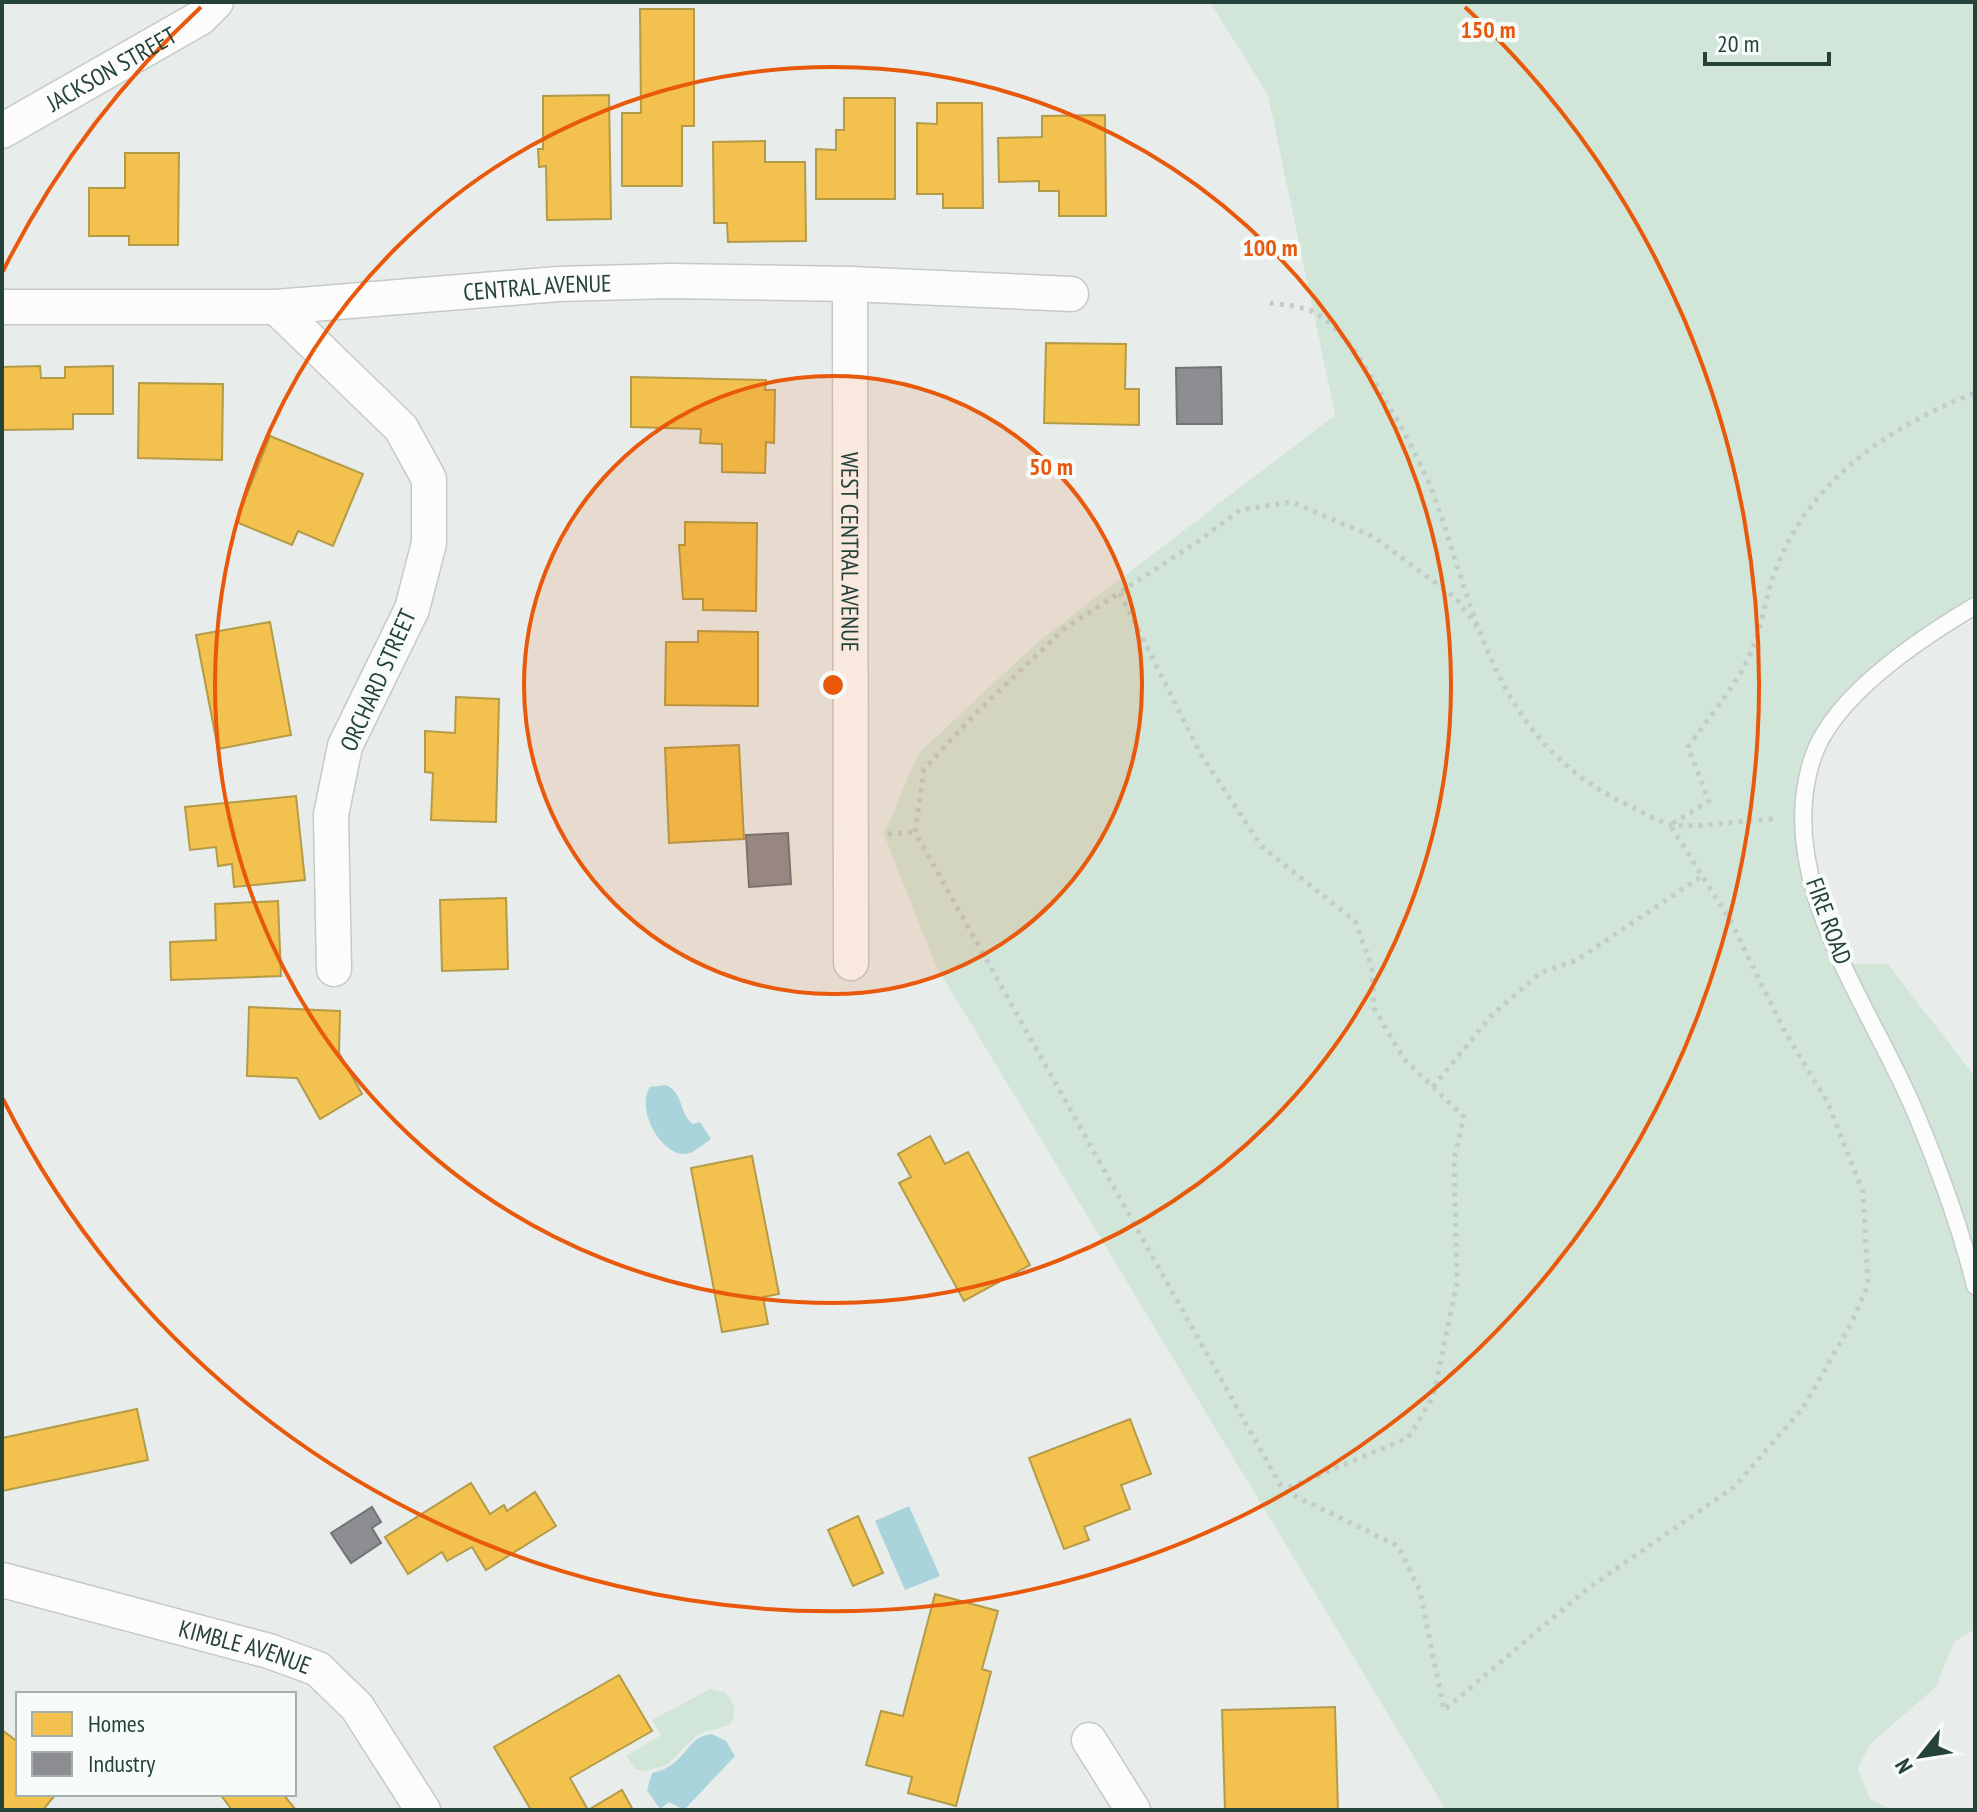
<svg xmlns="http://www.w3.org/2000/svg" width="1977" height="1812" viewBox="0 0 1977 1812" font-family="'PT Sans Narrow',sans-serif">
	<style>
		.green { fill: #d1e6d8 }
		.water { fill: #a9d4db }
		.homes { fill: #f2c14e; stroke: #b49b48; stroke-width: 2 }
		.industry { fill: #8d8d92; stroke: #6e7678; stroke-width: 2 }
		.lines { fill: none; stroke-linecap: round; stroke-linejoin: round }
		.lane-casing { stroke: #c5cac8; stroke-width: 19 }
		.street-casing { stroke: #c5cac8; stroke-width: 37 }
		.path { stroke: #c3ccca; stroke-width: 5; stroke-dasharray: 4 6; stroke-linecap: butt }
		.lane { stroke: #fcfcfc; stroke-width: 16 }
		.street { stroke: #fcfcfc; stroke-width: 34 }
		.ring { fill: none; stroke: #e8590c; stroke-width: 4 }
		.labels { text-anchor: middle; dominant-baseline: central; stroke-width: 8; stroke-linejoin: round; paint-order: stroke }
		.street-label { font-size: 24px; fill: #24423a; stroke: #f7fbf9 }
		.centre { fill: #e8590c; stroke: #f7fbf9; stroke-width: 4 }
		.ring-label { font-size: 24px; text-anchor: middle; font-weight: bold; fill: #e8590c; stroke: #f7fbf9; stroke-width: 8; stroke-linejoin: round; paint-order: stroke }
	</style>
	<rect width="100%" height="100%" fill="#e8edeb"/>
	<g class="green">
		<polygon points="1210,2 1975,2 1975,606 1869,683 1814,755 1804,820 1810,875 1845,964 1888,964 1975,1077 1975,1629 1954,1642 1936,1687 1870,1744 1858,1768 1870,1799 1893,1810 1446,1810 935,964 884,834 918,754 1039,641 1335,415 1268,95"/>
		<path d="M710,1689L724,1692C734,1702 739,1712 730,1725L698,1734L667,1765L644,1771L635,1769L626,1756L661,1735L652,1720Z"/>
	</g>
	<g class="water">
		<path d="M666,1085C684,1093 679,1114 693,1124L700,1122L711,1139C703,1144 693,1155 683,1154C659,1152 636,1108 650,1087Z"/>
		<polygon points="909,1506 940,1576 905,1590 875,1521"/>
		<path d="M712,1734L726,1741L735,1756L684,1810L669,1802L660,1809L647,1790L652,1773C687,1766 685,1736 712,1734Z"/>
	</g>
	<g class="homes">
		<polygon points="640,9 694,9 694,126 682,126 682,186 622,186 622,113 641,113"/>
		<polygon points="609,95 611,219 547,220 546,166 539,167 538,149 543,149 543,96"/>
		<polygon points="844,98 895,98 895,199 816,199 816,149 836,150 836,130 844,130"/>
		<polygon points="937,103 982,103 983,208 943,208 943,194 917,194 917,123 937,124"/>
		<polygon points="1105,115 1106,216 1059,216 1059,191 1039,191 1039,181 999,182 998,138 1042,137 1042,116"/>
		<polygon points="765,141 765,162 805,162 806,241 728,242 727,223 714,223 713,142"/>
		<polygon points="125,153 179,153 178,245 129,245 129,236 89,236 89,188 125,188"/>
		<polygon points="1046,343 1126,344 1125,389 1139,389 1139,425 1044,423"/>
		<polygon points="40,366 41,378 65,378 65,367 113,366 113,414 73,414 73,429 2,430 2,367"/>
		<polygon points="631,377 766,380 765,390 775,390 774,443 766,442 765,473 722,472 722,444 700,443 701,429 631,427"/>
		<polygon points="139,383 223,384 222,460 138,458"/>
		<polygon points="270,436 363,474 333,546 298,531 292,545 236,522"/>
		<polygon points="685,522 757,523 756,611 703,610 703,599 683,599 679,545 685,545"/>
		<polygon points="270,622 291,735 218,749 196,635"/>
		<polygon points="698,631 758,632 758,706 665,705 666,642 698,642"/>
		<polygon points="456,697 499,699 496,822 431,820 433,773 425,772 425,731 455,733"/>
		<polygon points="739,745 744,839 669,843 665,748"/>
		<polygon points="296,796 305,880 234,887 232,864 218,866 216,847 190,850 185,807"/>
		<polygon points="506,898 508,969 442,971 440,900"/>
		<polygon points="278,901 281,976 171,980 170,942 216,940 215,904"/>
		<polygon points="249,1007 340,1011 339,1053 362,1094 320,1119 297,1078 247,1076"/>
		<polygon points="930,1136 945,1164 968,1152 1030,1265 964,1301 899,1183 911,1177 898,1154"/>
		<polygon points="752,1156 779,1294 763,1297 768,1324 722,1332 691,1168"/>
		<polygon points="137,1409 148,1460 2,1491 2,1438"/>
		<polygon points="1130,1419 1151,1474 1121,1485 1130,1509 1084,1527 1089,1540 1064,1549 1029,1458"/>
		<polygon points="471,1483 490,1514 504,1505 507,1511 535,1492 556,1526 486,1570 472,1547 447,1561 442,1552 408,1574 385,1537"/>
		<polygon points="858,1516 883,1573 853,1586 828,1530"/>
		<polygon points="935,1594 998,1611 982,1669 991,1672 956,1806 908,1793 912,1777 866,1765 881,1711 903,1716"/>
		<polygon points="619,1675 652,1731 570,1778 588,1810 622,1790 633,1810 531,1810 494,1747"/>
		<polygon points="1335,1707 1338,1810 1225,1810 1222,1710"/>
		<polygon points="2,1730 18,1742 18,1794 56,1794 43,1810 2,1810"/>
		<polygon points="220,1794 283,1794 296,1810 232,1810"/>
	</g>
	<g class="industry">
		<polygon points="1221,367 1222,424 1177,424 1176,368"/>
		<polygon points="788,833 791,884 749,887 746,835"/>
		<polygon points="372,1507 381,1522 372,1528 381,1543 351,1563 331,1533"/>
	</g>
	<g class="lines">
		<g class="lane-casing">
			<path id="lane" d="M1975,606C1921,638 1834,695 1813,757C1771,879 1872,1007 1916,1114C1939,1169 1961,1229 1975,1286"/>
		</g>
		<g class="street-casing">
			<g id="street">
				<path id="s1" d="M2,131L200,18L216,2"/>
				<path id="s2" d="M850,284L851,963"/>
				<path id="s3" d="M2,307H276L558,284L670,281L850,284L1071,294"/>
				<polyline points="276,307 401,428 429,479 429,543 412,609 345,746 331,815 334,969"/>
				<path id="s4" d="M2,1580L269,1651L318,1669L357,1707L423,1810"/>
				<polyline points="1089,1740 1133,1810"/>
			</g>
		</g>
		<g class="path">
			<path d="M1270,303C1284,305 1305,306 1317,314C1346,332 1364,365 1381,393C1402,428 1425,468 1438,507C1479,629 1501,746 1630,806C1642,812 1655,820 1668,824C1691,830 1750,819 1777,819"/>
			<polyline points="1120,593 1200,753 1262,847 1355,921 1372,967 1374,1008 1404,1059 1464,1117 1454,1159 1457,1283 1433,1397 1408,1438 1283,1490"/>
			<path d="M1477,627L1456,598L1374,537L1292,502L1240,510L1197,542L1064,629L977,712L924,769L915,832L1283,1490L1398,1546L1420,1591L1444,1710L1587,1589L1734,1487L1803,1408L1851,1324L1868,1285L1863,1192L1827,1101L1785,1032L1729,918L1670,825L1709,801L1688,747C1707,719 1740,681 1752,650C1762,626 1765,599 1774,574C1807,482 1887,427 1975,393"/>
			<polyline points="888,834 915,832"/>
			<polyline points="1433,1087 1491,1016 1540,973 1577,960 1702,876"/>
		</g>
		<use href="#lane" class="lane"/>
		<use href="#street" class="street"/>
	</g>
	<circle cx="833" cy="685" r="309" fill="#e8590c" fill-opacity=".12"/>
	<g class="ring">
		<circle cx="833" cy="685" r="309"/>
		<circle cx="833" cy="685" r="618"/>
		<path d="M3 271A927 927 0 0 1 201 7M1465 7A927 927 0 1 1 3 1099"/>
	</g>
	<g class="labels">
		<g class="street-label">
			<text stroke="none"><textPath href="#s1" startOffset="126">JACKSON STREET</textPath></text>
			<text stroke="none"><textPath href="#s3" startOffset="536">CENTRAL AVENUE</textPath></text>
			<text stroke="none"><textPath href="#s2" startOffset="268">WEST CENTRAL AVENUE</textPath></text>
			<text transform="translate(378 680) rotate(-66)">ORCHARD STREET</text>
			<text transform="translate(1829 921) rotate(70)">FIRE ROAD</text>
			<text stroke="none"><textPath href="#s4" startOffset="252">KIMBLE AVENUE</textPath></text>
		</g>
	</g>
	<circle cx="833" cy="685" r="12" class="centre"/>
	<g class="ring-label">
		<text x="1488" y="38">150 m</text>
		<text x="1270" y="256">100 m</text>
		<text x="1051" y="475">50 m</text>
	</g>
	<rect width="1977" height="1812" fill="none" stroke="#24423a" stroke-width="8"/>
	<rect x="16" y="1692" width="280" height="104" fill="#f7fbf9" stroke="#a3b1ad" stroke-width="2"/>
	<rect x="32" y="1712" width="40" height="24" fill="#f2c14e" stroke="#a3b1ad" stroke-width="2"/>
	<text x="88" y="1732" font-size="24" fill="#24423a">Homes</text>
	<rect x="32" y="1752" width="40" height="24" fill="#8d8d92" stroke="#a3b1ad" stroke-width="2"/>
	<text x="88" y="1772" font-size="24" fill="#24423a">Industry</text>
	<g transform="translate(1921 1756) rotate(240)" stroke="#f7fbf9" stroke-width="6" paint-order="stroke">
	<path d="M0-6L14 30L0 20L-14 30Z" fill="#24423a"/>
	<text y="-12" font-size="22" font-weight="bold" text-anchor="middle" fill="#24423a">N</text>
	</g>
	<path d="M1705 52v12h124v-12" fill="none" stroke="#24423a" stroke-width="4"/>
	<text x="1717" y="52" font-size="24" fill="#24423a" stroke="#f7fbf9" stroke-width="6" paint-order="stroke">20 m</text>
</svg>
